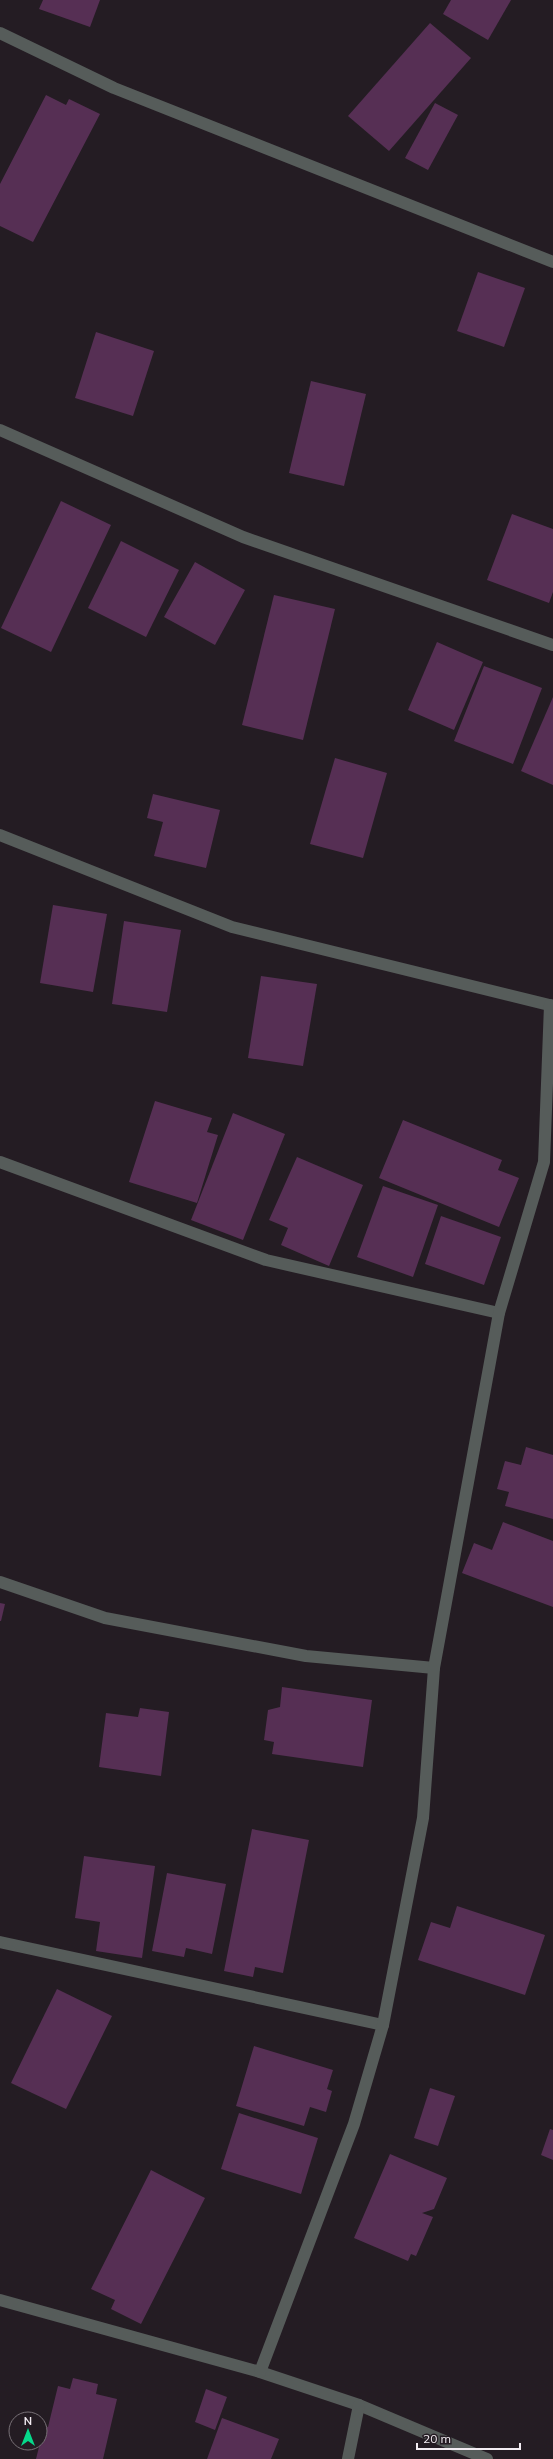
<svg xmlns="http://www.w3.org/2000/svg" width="553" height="2459" viewBox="0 0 553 2459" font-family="Mulish,sans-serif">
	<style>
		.building { fill: #562f54 }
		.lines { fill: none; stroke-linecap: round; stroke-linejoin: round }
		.minor { stroke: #565c5a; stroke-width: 12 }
	</style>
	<rect width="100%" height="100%" fill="#241c23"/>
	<g class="building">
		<polygon points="43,0 100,0 90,27 39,9"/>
		<polygon points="451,0 511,0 488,40 443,14"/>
		<polygon points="430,23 471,58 389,151 348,116"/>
		<polygon points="46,95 66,105 69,99 100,114 33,242 0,226 0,184"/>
		<polygon points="435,103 458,115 428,170 405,158"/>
		<polygon points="478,272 525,288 504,347 457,331"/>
		<polygon points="96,332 154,351 133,416 75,398"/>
		<polygon points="311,381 366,394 344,486 289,473"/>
		<polygon points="61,501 111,525 51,652 1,628"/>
		<polygon points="512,514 553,529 553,592 549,603 487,580"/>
		<polygon points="121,541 179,570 146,637 88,608"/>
		<polygon points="195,562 245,590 215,645 164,617"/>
		<polygon points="274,595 335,609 303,740 242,725"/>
		<polygon points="437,642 483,662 454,730 408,710"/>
		<polygon points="484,666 542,688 513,764 454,741"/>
		<polygon points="553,697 553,785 521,771"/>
		<polygon points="335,758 387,773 363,858 310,844"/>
		<polygon points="153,794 220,810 206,868 154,856 163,822 147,818"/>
		<polygon points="53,905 107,914 93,992 40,983"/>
		<polygon points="124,921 181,930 167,1012 112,1004"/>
		<polygon points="261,976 317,984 303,1066 248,1058"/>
		<polygon points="155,1101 212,1118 207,1132 218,1135 197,1203 129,1182"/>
		<polygon points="233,1113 285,1134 243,1240 191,1220"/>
		<polygon points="403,1120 502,1160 498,1170 519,1178 499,1227 379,1178"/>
		<polygon points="297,1157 363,1185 329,1266 281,1245 288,1228 269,1220"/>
		<polygon points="383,1186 438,1205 413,1277 357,1257"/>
		<polygon points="441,1216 501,1237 484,1285 425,1264"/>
		<polygon points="526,1447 553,1455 553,1519 505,1506 509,1492 497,1489 505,1461 521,1465"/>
		<polygon points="503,1522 553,1541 553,1607 462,1573 474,1543 492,1550"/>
		<polygon points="0,1603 5,1604 1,1621 0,1621"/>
		<polygon points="282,1687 372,1700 363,1767 272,1754 274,1742 264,1740 268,1710 280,1707"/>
		<polygon points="140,1708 169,1712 161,1776 99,1767 106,1713 138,1717"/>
		<polygon points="252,1829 309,1840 283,1973 255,1967 253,1977 224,1971"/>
		<polygon points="84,1856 155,1866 142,1958 96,1951 100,1922 75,1918"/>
		<polygon points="167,1873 226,1884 212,1954 186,1948 184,1957 152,1951"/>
		<polygon points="457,1906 545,1935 525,1995 418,1960 431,1922 450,1928"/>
		<polygon points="57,1989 112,2016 66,2109 11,2083"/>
		<polygon points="254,2046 333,2070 327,2089 332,2091 326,2112 310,2107 304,2126 236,2106"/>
		<polygon points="430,2088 455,2096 438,2146 414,2138"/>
		<polygon points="239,2113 318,2138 301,2194 221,2169"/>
		<polygon points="550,2129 553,2130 553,2160 541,2155"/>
		<polygon points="390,2154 447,2178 434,2209 422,2213 433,2217 416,2256 411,2254 408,2261 354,2238"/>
		<polygon points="151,2170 205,2198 141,2324 111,2309 115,2300 91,2289"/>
		<polygon points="73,2378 98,2384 96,2394 117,2399 103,2459 36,2459 41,2439 40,2425 48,2427 58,2386 70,2389"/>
		<polygon points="206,2389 227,2397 215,2430 195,2422"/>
		<polygon points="222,2418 279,2439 271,2459 207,2459"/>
	</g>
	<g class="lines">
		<g class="minor">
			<polyline points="0,33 114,88 553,262"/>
			<polyline points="0,430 243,537 553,645"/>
			<polyline points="0,835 232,927 553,1006"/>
			<polyline points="0,1162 266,1260 499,1313"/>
			<polyline points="0,1582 105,1618 306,1656 434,1668"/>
			<polyline points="0,1942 383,2025"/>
			<polyline points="0,2300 260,2372 359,2405 487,2459"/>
			<polyline points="260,2372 354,2124 383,2025 423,1818 434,1668 499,1313 544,1162 550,1005"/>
			<polyline points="348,2459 359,2405"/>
		</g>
	</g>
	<g transform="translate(28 2431)"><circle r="19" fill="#241c23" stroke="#777076"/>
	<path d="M0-3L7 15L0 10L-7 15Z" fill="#06d98b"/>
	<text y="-6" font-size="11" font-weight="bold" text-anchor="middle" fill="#f3edf3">N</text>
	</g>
	<path d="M417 2443v6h103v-6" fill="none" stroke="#f3edf3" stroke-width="2"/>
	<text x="423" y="2443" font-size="12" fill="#f3edf3" stroke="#241c23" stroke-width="3" paint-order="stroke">20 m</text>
</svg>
